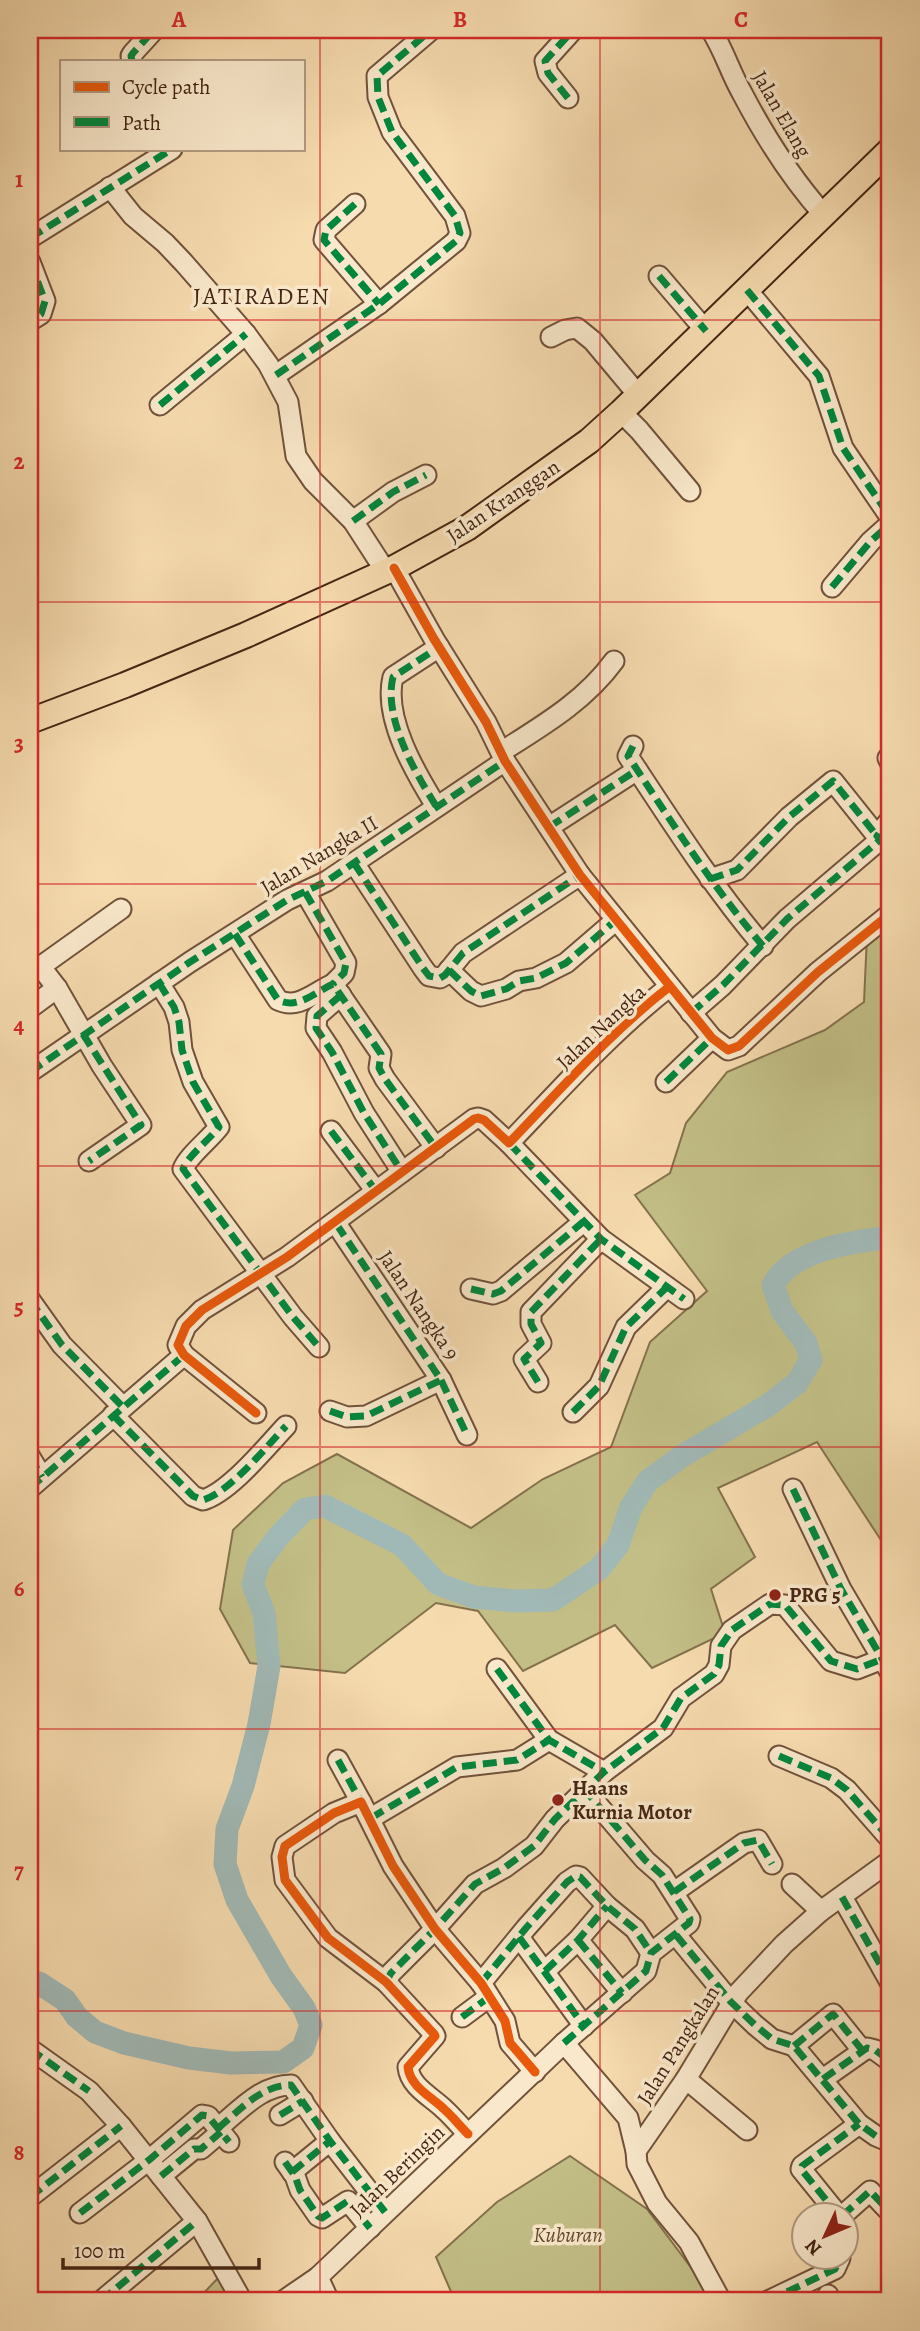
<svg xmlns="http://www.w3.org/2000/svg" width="920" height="2331" viewBox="0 0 920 2331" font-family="Alegreya,serif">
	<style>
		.green { fill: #c2be86; stroke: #84724d; stroke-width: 2 }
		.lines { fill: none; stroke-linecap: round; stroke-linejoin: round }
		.river { stroke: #a1b9b6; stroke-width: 23 }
		.minor-casing { stroke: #71523b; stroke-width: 23 }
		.major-casing { stroke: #452514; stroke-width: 28 }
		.minor { stroke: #f9e8cb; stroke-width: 19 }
		.major { stroke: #f6dbaf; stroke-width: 24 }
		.quiet { stroke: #00873e; stroke-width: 7; stroke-dasharray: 14 7; stroke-linecap: butt }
		.cycleway-casing { stroke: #f9e8cb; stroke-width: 13 }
		.cycleway { stroke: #e8590c; stroke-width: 9 }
		.grid { fill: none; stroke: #d62828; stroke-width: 2; stroke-opacity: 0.55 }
		.poi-dot { fill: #8f2418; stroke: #f9e8cb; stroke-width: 2.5 }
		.labels { text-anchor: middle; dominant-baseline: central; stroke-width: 7; stroke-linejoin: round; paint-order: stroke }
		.street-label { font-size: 21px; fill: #452514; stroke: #f9e8cb }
		.poi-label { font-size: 21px; font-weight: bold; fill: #452514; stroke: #f9e8cb; text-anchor: start }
		.park-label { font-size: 21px; font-style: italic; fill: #644b30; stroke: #f9e8cb }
		.quarter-label { font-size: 24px; letter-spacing: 2px; fill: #452514; stroke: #f9e8cb }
		.neatline { fill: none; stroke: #d62828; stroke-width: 2.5 }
		.grid-label { font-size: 23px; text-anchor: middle; font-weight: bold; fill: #d62828 }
	</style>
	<rect width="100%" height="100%" fill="#f6dbaf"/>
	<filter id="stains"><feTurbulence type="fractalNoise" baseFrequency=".00286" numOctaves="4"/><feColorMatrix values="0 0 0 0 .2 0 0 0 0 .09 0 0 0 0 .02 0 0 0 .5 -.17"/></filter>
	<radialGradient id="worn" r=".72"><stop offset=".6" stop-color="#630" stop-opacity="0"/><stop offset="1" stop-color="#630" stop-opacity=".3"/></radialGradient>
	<g class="green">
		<polygon points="890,917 890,1554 817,1442 718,1488 755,1557 711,1589 725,1633 652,1668 615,1625 523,1671 478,1611 436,1603 345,1673 250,1663 220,1609 233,1530 283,1483 337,1454 471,1528 543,1479 611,1447 650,1342 707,1291 635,1195 670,1173 686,1123 727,1072 825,1030 864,1002 867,935"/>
		<polygon points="570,2156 647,2209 714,2298 705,2301 455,2301 436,2257 497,2202"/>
		<polygon points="221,2275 233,2301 196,2301"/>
	</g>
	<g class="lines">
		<path class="river" d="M30,1981L39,1983L65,2000L77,2017L95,2032L124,2043L189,2058L231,2063L283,2062L303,2048L311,2025L304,2008L281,1976L237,1900L225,1864L227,1829L243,1786L259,1724L269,1666L264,1613L253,1585L258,1564L278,1537L305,1509L325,1506L402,1545L438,1584L474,1597L516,1601L553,1600L599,1569L618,1545L631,1507L648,1481L682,1456L767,1406L797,1383L811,1360L806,1343L782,1311L773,1285C792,1249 853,1242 890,1237"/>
		<g class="minor-casing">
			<g id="minor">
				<path d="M711,30C724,50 730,72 742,93C765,137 791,178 824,215"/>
				<polyline points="132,61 131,56 133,53 154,30"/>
				<polyline points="568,98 548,73 545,61 573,30"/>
				<polyline points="110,187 133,216 165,243 184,263 246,334 268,364 288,402 296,456 313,481 353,521 386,572"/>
				<polyline points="355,204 326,230 324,240 379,304"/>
				<polyline points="30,238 172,149"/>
				<polyline points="30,262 45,301 41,314 30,321"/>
				<polyline points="659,276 706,331"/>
				<polyline points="747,290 819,376 843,448 890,517"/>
				<polyline points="551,337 565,330 577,328 593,341 639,396"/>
				<polyline points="276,375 379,304 456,241 460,233 455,216 392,132 378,97 377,76 431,30"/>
				<polyline points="160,405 246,334"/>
				<polyline points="621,412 639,430 690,491"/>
				<polyline points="353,521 393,492 426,475"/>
				<polyline points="394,568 434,639 486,722 505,761 580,875 712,1038 728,1050 739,1046 818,972 890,914"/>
				<polyline points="832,587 871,541 890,524"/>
				<path d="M633,746L628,756C671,821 712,886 763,946"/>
				<path d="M501,752C542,726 585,701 614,661"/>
				<polyline points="888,758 890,762"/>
				<path d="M436,806C415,772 383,718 393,677L439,647"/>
				<polyline points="549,827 637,770"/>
				<polyline points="354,863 423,968 429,976 440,978 445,975 463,953 580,875"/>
				<polyline points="710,879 737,870 789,817 833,781 877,836"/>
				<polyline points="305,892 346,963 344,973 333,984"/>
				<path d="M235,934L278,1000C298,1010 315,992 333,984L381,1054L379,1068L385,1079L436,1148"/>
				<polyline points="40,966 57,988 102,1066 141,1125 89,1161"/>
				<polyline points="449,970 471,991 481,996 506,989 519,981 536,978 566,963 616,920"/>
				<polyline points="30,974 121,909"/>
				<path d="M159,983L174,1007L179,1022L182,1050L193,1082L219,1127C209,1140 188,1156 183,1169L293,1317L319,1347"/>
				<polyline points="341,995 317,1016 316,1028 332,1052 364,1113 402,1172"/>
				<polyline points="30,1008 57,988"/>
				<polyline points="691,1013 723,985 787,919 881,839 877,836 890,820"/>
				<polyline points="30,1072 190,962 287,900 327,881 505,761"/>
				<polyline points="666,1082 712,1038"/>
				<polyline points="331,1131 376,1191"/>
				<polyline points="509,1143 601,1239 684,1299"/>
				<polyline points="471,1289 493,1294 501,1291 583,1222"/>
				<polyline points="30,1300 62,1345 122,1406"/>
				<polyline points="441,1380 467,1435"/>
				<polyline points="538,1382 524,1359 541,1343 531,1324 531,1312 601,1239"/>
				<polyline points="330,1411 347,1417 366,1416 441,1380 335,1222"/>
				<polyline points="573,1412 599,1386 626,1327 667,1287"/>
				<path d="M256,1413L184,1355L178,1345L186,1326L202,1310L287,1257L474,1119L478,1118L484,1120L509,1143C561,1089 610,1033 669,987"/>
				<path d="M113,1415L193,1496L203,1500C230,1492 266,1447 286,1426"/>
				<polyline points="30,1457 42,1477"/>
				<polyline points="30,1488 184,1355"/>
				<polyline points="793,1489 841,1589 890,1672"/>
				<polyline points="497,1669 549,1740 604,1772"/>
				<polyline points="779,1756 831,1778 847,1790 890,1839"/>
				<polyline points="338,1760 361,1802"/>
				<polyline points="371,1818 457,1767 517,1760 549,1740"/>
				<polyline points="792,1884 821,1911"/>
				<polyline points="674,1892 744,1843 758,1840 772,1864"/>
				<polyline points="842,1897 890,1982"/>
				<polyline points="676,1935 731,2002 755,2025 772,2039 794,2046 859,2124 876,2136 890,2142"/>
				<polyline points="519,1937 584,2026"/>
				<polyline points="578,1940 622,1993"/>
				<polyline points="545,1971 578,1940 607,1906"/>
				<polyline points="386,1982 391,1973 435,1929 475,1884 504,1868 534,1846 555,1819 585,1790 604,1772 663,1728 681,1698 714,1674 719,1665 721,1646 732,1630 770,1604 785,1605 831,1661 857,1669 890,1656"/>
				<polyline points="481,1983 526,1928 567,1882 576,1876 580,1877 607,1906 635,1929 651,1953"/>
				<polyline points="462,2017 489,1997"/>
				<polyline points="564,2043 646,1971 651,1953 689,1923 690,1919 662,1875 645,1860 585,1790"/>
				<polyline points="794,2046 833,2014 862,2050"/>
				<polyline points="30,2049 89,2091 121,2126 197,2221 242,2301"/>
				<polyline points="686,2079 747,2130"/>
				<polyline points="823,2079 867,2048 875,2050 890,2061"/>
				<polyline points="280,2115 303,2101"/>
				<path d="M218,2128C239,2111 261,2085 291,2085L330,2141L385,2212"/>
				<path d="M468,2134C460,2126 453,2117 444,2109C432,2097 410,2087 408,2067L435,2036L434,2034L386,1982L328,1938L285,1880L282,1857L285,1846L334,1813L361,1802L393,1866L435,1929L481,1983L505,2021L510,2043L535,2072"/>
				<polyline points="636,2151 686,2079 738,1993 784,1944 821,1911 890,1861"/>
				<polyline points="285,2162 295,2176 300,2190 318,2216 322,2218 348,2201 370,2228"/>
				<polyline points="292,2172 330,2141"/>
				<polyline points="161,2176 194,2149 201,2149 221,2132"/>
				<polyline points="30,2197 121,2126"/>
				<polyline points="80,2213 149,2160 202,2115 208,2116 229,2142"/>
				<polyline points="839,2216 801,2169 802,2166 859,2124"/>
				<polyline points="842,2216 870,2191 887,2209 890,2207"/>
				<polyline points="318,2277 329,2301"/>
				<polyline points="828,2295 830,2301"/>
				<polyline points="101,2301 197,2221"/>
				<polyline points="283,2301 318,2277 564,2043 628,2118 636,2151 637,2164 657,2203 689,2242 721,2301"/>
				<polyline points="768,2301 835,2269 840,2258"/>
			</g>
		</g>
		<g class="major-casing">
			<polyline id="major" points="30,721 125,685 246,635 394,568 467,528 589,441 621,412 890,150"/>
		</g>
		<use href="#minor" class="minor"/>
		<use href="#major" class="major"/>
		<g class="quiet">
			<polyline points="132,61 131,56 133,53 154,30"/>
			<polyline points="568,98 548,73 545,61 573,30"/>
			<polyline points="355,204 326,230 324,240 379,304"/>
			<polyline points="30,238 172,149"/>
			<polyline points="30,262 45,301 41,314 30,321"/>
			<polyline points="659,276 706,331"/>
			<polyline points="747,290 819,376 843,448 890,517"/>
			<polyline points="276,375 379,304 456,241 460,233 455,216 392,132 378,97 377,76 431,30"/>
			<polyline points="160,405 246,334"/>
			<polyline points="353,521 393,492 426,475"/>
			<polyline points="832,587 871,541 890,524"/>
			<path d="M633,746L628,756C671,821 712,886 763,946"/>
			<polyline points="888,758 890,762"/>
			<path d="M436,806C415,772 383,718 393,677L439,647"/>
			<polyline points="549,827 637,770"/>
			<polyline points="354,863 423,968 429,976 440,978 445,975 463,953 580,875"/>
			<polyline points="710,879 737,870 789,817 833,781 877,836"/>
			<polyline points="305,892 346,963 344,973 333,984"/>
			<path d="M235,934L278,1000C298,1010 315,992 333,984L381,1054L379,1068L385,1079L436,1148"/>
			<polyline points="449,970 471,991 481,996 506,989 519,981 536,978 566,963 616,920"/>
			<path d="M159,983L174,1007L179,1022L182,1050L193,1082L219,1127C209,1140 188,1156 183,1169L293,1317L319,1347"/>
			<polyline points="341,995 317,1016 316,1028 332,1052 364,1113 402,1172"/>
			<polyline points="691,1013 723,985 787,919 881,839 877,836 890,820"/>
			<polyline points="83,1034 141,1125 89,1161"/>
			<polyline points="30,1072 190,962 287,900 327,881 505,761"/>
			<polyline points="666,1082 712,1038"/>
			<polyline points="331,1131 376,1191"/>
			<polyline points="509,1143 601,1239 684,1299"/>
			<polyline points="471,1289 493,1294 501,1291 583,1222"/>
			<polyline points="30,1300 62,1345 122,1406"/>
			<polyline points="441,1380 467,1435"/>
			<polyline points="538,1382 524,1359 541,1343 531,1324 531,1312 601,1239"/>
			<polyline points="330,1411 347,1417 366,1416 441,1380 335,1222"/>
			<polyline points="573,1412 599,1386 626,1327 667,1287"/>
			<path d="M113,1415L193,1496L203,1500C230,1492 266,1447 286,1426"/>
			<polyline points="30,1457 42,1477"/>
			<polyline points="30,1488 184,1355"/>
			<polyline points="793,1489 841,1589 890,1672"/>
			<polyline points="497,1669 549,1740 604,1772"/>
			<polyline points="779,1756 831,1778 847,1790 890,1839"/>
			<polyline points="338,1760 361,1802"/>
			<polyline points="371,1818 457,1767 517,1760 549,1740"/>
			<polyline points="674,1892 744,1843 758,1840 772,1864"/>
			<polyline points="842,1897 890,1982"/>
			<polyline points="676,1935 731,2002 755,2025 772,2039 794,2046 859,2124 876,2136 890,2142"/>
			<polyline points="519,1937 584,2026"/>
			<polyline points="578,1940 622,1993"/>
			<polyline points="545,1971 578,1940 607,1906"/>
			<polyline points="386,1982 391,1973 435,1929 475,1884 504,1868 534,1846 555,1819 585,1790 604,1772 663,1728 681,1698 714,1674 719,1665 721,1646 732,1630 770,1604 785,1605 831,1661 857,1669 890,1656"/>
			<polyline points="481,1983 526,1928 567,1882 576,1876 580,1877 607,1906 635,1929 651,1953"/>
			<polyline points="462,2017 489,1997"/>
			<polyline points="564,2043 646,1971 651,1953 689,1923 690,1919 662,1875 645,1860 585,1790"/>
			<polyline points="794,2046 833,2014 862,2050"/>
			<polyline points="30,2049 89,2091"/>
			<polyline points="823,2079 867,2048 875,2050 890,2061"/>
			<polyline points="280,2115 303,2101"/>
			<path d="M218,2128C239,2111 261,2085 291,2085L330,2141L385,2212"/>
			<polyline points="285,2162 295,2176 300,2190 318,2216 322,2218 348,2201 370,2228"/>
			<polyline points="292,2172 330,2141"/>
			<polyline points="161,2176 194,2149 201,2149 221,2132"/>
			<polyline points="30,2197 121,2126"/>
			<polyline points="80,2213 149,2160 202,2115 208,2116 229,2142"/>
			<polyline points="839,2216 801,2169 802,2166 859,2124"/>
			<polyline points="842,2216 870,2191 887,2209 890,2207"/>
			<polyline points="101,2301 197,2221"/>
			<polyline points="768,2301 835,2269 840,2258"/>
		</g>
		<g class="cycleway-casing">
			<g id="cycleway">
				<polyline points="394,568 434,639 486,722 505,761 580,875 712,1038 728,1050 739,1046 818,972 890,914"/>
				<path d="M256,1413L184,1355L178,1345L186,1326L202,1310L287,1257L474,1119L478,1118L484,1120L509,1143C561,1089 610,1033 669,987"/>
				<path d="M468,2134C460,2126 453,2117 444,2109C432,2097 410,2087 408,2067L435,2036L434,2034L386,1982L328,1938L285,1880L282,1857L285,1846L334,1813L361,1802L393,1866L435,1929L481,1983L505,2021L510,2043L535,2072"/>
			</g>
		</g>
		<use href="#cycleway" class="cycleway"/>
	</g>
	<path class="grid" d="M320,30V2301M600,30V2301M30,320H890M30,602H890M30,884H890M30,1166H890M30,1447H890M30,1729H890M30,2011H890"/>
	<g class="poi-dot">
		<circle cx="775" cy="1595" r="7"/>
		<circle cx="558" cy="1800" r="7"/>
	</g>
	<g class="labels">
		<g class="street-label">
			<text transform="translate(782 114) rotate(60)">Jalan Elang</text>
			<text transform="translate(503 501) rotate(-34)">Jalan Kranggan</text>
			<text transform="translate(319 855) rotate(-31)">Jalan Nangka II</text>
			<text transform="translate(601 1027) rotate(-43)">Jalan Nangka</text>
			<text transform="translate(419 1305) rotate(56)">Jalan Nangka 9</text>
			<text transform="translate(678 2045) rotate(-58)">Jalan Pangkalan</text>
			<text transform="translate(397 2171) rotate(-44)">Jalan Beringin</text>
		</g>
		<g class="poi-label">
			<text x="789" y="1595">PRG 5</text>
			<text x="572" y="1788">Haans<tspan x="572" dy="24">Kurnia Motor</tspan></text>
		</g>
		<g class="park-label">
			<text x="568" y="2235">Kuburan</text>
		</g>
		<g class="quarter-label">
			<text x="262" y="296">JATIRADEN</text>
		</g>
	</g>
	<rect width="920" height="2331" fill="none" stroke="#f6dbaf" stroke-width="77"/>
	<rect x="60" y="60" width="245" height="91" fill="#f9e8cb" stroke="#b19a82" stroke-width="2"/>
	<rect x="74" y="82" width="35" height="10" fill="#e8590c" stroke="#b19a82" stroke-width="2"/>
	<text x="122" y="94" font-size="21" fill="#452514">Cycle path</text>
	<rect x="74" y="117" width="35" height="10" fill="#00873e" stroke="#b19a82" stroke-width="2"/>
	<text x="122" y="130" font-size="21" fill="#452514">Path</text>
	<g transform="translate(825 2236) rotate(226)"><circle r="33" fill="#f9e8cb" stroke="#b19a82" stroke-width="2"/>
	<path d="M0-5L12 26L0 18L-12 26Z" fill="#8f2418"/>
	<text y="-10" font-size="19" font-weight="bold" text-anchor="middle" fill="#452514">N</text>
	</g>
	<path d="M63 2258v10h196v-10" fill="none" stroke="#452514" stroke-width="3.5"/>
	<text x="74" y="2258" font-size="21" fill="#452514" stroke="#f9e8cb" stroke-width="5" paint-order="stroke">100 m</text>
	<rect x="38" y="38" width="843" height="2254" class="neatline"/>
	<g class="grid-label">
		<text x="179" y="27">A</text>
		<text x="460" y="27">B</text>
		<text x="741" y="27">C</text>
		<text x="19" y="187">1</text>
		<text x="19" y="469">2</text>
		<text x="19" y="751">3</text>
		<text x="19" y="1033">4</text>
		<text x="19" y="1314">5</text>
		<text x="19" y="1596">6</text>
		<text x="19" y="1878">7</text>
		<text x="19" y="2160">8</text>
	</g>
	<rect width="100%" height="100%" filter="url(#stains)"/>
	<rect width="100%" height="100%" fill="url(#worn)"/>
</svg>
